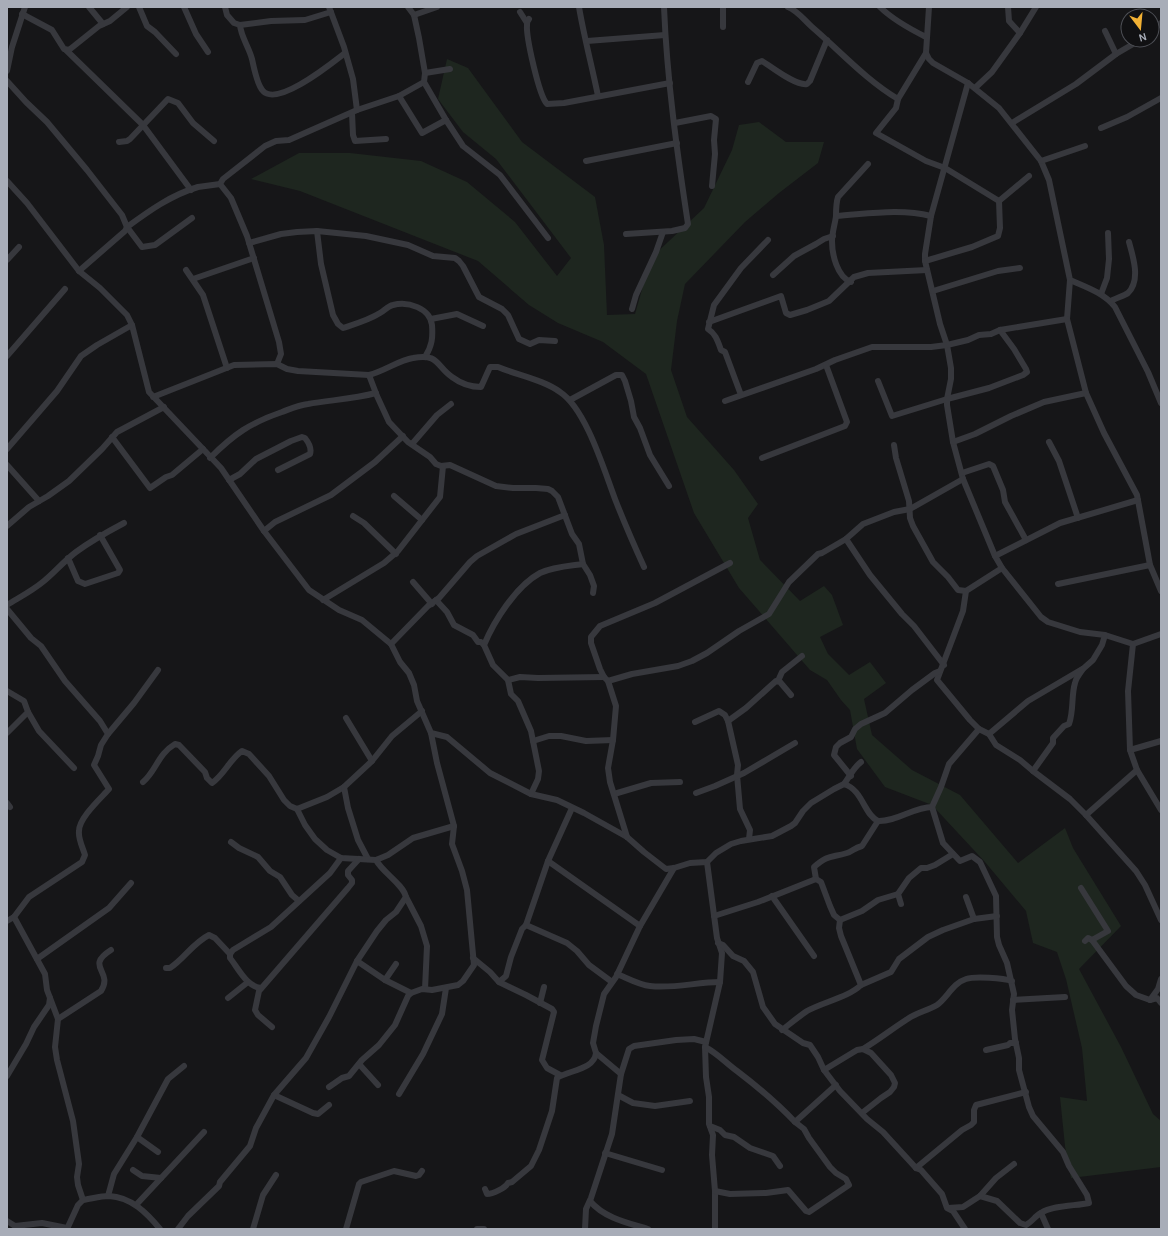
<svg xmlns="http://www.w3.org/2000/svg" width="1168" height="1236" viewBox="0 0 1168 1236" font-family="Karla,sans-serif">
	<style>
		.green { fill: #1e261f }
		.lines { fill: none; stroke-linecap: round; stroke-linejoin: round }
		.minor { stroke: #37383d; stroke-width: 6 }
	</style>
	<rect width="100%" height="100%" fill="#161618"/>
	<polygon class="green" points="447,59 468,68 522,142 595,197 604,245 607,315 635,314 651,258 704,208 732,150 739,125 759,122 786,142 824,142 818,163 779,193 745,222 685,284 677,321 671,370 687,417 734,470 758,504 748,518 760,560 800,601 824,586 832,595 843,625 820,637 828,654 849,675 870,662 886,683 864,699 872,735 912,770 960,795 1018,863 1065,828 1073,848 1121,926 1079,969 1121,1047 1153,1114 1161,1121 1161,1167 1071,1178 1065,1146 1060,1097 1087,1101 1082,1048 1066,979 1057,952 1033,943 1026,911 985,862 932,805 885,787 857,749 850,710 841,700 827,680 810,670 739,588 694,513 646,374 603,342 558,323 529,305 478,261 300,191 251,179 299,153 350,153 421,161 467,182 515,222 557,276 571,258 496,159 463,132 438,99"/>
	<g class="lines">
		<g class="minor">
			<polyline points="89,7 103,24"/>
			<polyline points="139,7 147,26 155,32 176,54"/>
			<polyline points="184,7 196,34 208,52"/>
			<polyline points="225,7 227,15 234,23 240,25 271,21 305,20 331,12"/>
			<polyline points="329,7 344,47 353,79 357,110"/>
			<polyline points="408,7 414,15 419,38 425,73 424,82 446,120 463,146 500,175 548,238"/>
			<path d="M579,7C584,37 592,66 598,96"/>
			<polyline points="723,7 723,27"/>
			<path d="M788,7C798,11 804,20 812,27C840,51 866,80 898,99"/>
			<path d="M880,7C893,20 910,29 926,37"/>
			<path d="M929,7L926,53L929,59L933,63L968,83L999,108L1041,161L1049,180L1070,280C1086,287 1104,293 1115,307L1148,372L1161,403"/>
			<polyline points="1008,7 1009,21 1020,33"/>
			<polyline points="520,12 527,23"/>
			<polyline points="22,14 52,30 64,49 69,50 99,26 110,21 127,7"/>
			<polyline points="414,15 437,7"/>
			<path d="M529,19C527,22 527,21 527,25C526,37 539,96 547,104L564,103L670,83"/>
			<path d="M240,25C241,37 249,47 252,59C254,68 257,85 263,91C278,107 332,63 345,53"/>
			<polyline points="1105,31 1116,54"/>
			<polyline points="1152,31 1161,23"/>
			<polyline points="587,41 665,35"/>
			<polyline points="66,50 143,125 191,190"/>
			<polyline points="926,53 898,99 896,108 876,133 926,161 945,168 999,201"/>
			<polyline points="7,71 12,47 25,7"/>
			<polyline points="425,73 450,69"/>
			<polyline points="7,81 26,102 47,122 87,170 122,215 127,227 142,247 155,245 192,218"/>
			<path d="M748,82L757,63L762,61C772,67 795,86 807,84L810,81L827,40"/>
			<polyline points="968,83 931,216 925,254 925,261 940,324 947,345 951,368 951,379 947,399 947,405 953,442 963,479 995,556 1002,568 1041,617 1048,622 1080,632 1105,635 1133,644 1161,634"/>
			<polyline points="975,88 992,72 1020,33 1036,7"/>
			<polyline points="399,96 422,133 446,120"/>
			<polyline points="352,113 353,135 355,141 386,139"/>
			<polyline points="675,123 711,116 716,119 714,140 715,154 712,186"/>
			<polyline points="1012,123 1076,84 1116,54 1140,40"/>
			<polyline points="1101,128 1127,117 1161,98"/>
			<polyline points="119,142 127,141 130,139 168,99 178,103 193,123 214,141"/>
			<polyline points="586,161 677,143"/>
			<polyline points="1041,161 1085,146"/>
			<path d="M7,181L27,203L79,271L100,288L127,315L132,325L149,392L221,468L264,531L309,590L339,610L362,620L391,644L400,662L409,673L414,685L417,701L431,733L447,737L490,773L531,794L557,800L584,813L627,837L644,852L666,869L674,868L690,863L707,862L716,853L731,844L741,841L772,836L791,826L795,823L803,811L811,803L834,789L844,784C863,790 864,815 878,821C896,822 914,807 932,807L943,843L960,861L972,856L980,862L996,896L997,937L999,945L1007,963L1014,994L1012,1010L1015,1039L1019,1058V1070L1029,1107L1033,1116L1063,1152L1069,1166L1087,1195L1089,1203C1076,1206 1053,1205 1041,1213C1035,1216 1032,1222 1026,1225L1020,1223L997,1201L980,1196"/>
			<path d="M836,216C867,214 900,208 931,216"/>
			<path d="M317,231L321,264L333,315L338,324L343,328C355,324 369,320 380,313C385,310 388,306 393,305C408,301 430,308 432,325C433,338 432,346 425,357"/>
			<path d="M626,234L672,231L685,228L688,224C677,152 667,80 664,7"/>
			<polyline points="249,243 281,234 297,232 317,231 366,236 408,245 433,256 455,258 459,261 463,266 479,297 502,309 508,315 519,339 530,344 539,340 555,341"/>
			<polyline points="7,260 19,247"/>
			<polyline points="925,261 972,247 998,236 1000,228 999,201 1029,176"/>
			<polyline points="186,270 203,295 227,368"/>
			<path d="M79,271L125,231L127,227C149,211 171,195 198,187C205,186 213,185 220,184"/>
			<polyline points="773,275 794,256 816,244 824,239 833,236"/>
			<polyline points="193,279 254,258"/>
			<polyline points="1070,280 1067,319 1086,393 1104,433 1137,495 1150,565 1161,591"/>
			<path d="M851,282C837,277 832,254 832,241C832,233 835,224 836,216C836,209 836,203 838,197L868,164"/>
			<polyline points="933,291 998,271 1020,268"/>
			<polyline points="1101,294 1107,278 1109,259 1108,233"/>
			<path d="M1111,301C1116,298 1124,296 1128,293C1141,280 1133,257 1129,242"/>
			<polyline points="632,309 636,295 656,252 663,232"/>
			<polyline points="431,319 457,314 483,326"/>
			<polyline points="709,322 781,296 786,313 790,315 807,310 829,301 854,277 868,273 927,270"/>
			<polyline points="7,356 65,289"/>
			<polyline points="277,364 281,354 279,342 247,236 231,198 220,184 223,179 265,146 276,141 289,140 357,110 399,96 424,82"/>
			<polyline points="369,375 377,396 389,422 408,442 430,457 436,464 441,466 450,465 496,486 513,488 536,488 548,489 552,491 558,497 572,534 579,544 583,564 590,575 594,586 593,593"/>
			<polyline points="878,381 892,416 947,399 989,388 1023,375 1027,372 1026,369 1014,349 1000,330"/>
			<path d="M741,395L725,352L721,350C718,342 716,334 708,329L714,305L741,268L768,240"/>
			<path d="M153,397L234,365L277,364L287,369L298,371L369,375C385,371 399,360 413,358C439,353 436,366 452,377C460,383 471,387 481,387L490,367H498C517,375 544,380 560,392C586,409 604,470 615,499C624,522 634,545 644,567"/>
			<polyline points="570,400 616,375 622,375 625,381 631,401 634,417 640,428 650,455 669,486"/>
			<polyline points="725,401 816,369 835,360 872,347 931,347 947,345 968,340 979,335 991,334 1000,330 1067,319"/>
			<polyline points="112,437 150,488 166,477 172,475 203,449"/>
			<polyline points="953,442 975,434 1011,416 1044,402 1086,393"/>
			<polyline points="1049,442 1059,461 1078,518"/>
			<polyline points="412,444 437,415 451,404"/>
			<polyline points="894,445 896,458 909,501 910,518 913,526 933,562 948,577 958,590 966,591 1002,568"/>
			<polyline points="7,449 57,391 81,356 97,345 132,325"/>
			<path d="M210,458C234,434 250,423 282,412C290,409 299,405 308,404C331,400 353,399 376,393"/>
			<polyline points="762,458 845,426 847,422 826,365"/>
			<polyline points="7,465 39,501"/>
			<polyline points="962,473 989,464 993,466 1003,490 1005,502 1026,540"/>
			<path d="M229,480L240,474L256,459L291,441L302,437L305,438C309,443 312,448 310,454L278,470"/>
			<polyline points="394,496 422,520"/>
			<polyline points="353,516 364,523 396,554"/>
			<polyline points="7,526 29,507 48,496 69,481 102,449 117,432 164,407"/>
			<polyline points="264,531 275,522 331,495 375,462 403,436"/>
			<polyline points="846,539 870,575 902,614 914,626 944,665"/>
			<polyline points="995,556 1060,523 1138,500"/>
			<polyline points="68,558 78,581 85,584 118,573 120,570 100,535"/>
			<polyline points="413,582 432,604"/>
			<polyline points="1058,584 1150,565"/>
			<polyline points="966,591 963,611 937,680 970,720 979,729 989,734 996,745 1020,760 1033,771 1070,799 1086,815 1136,871 1145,885 1161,920"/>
			<polyline points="323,600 384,563 398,551 440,497 443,466"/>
			<polyline points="436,600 447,612 454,625 473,635 478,642 481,642 484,645"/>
			<path d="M7,605C20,597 32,591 44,581C55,572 64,561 76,552C91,541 107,532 124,523"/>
			<path d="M7,609L31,638L41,646L65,681L100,721L108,734L101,745L98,756L94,765L109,789C100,799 79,818 79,831C78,839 83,848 85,855L82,862L29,897L14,917L7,921"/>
			<polyline points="391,644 428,606 439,598 470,562 477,556 516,534 565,515"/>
			<polyline points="1133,644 1128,691 1130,750 1137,770 1161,810"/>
			<polyline points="508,680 520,677 538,678 604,677"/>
			<polyline points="608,681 632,674 678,666 692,661 707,653 739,631 769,614 789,582 818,554 822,553 846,539 863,524 894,512 910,509 963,479"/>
			<polyline points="778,681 782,672 802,656"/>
			<polyline points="7,691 24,701 28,712 7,733"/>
			<polyline points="28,712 39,731 74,768"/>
			<polyline points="346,718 372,761"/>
			<polyline points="728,721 746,708 776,681 780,682 791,695"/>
			<polyline points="695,722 719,711 725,715 728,721 738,765 737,775 740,809 750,830 749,839"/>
			<polyline points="108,734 134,703 158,670"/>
			<polyline points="989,734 1028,701 1084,668 1093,660 1102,645 1105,635"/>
			<polyline points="533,741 549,736 561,736 586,741 613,740"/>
			<polyline points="1130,750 1161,741"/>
			<path d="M1033,771L1053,743V738L1064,726L1069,724C1074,710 1071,696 1075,683C1076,678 1080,673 1083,669"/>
			<polyline points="851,776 834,755 836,747 840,743 851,737 855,729 861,724 885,713 912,690 935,673 940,671"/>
			<path d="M143,782C156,771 158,754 175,744L179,745L205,772L207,778L212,783C224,775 230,759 242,751L249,754L269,776L284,800L290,806L297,809L327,797L344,787L372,761L392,736L422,711"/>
			<path d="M844,784C850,776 853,768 861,762"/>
			<polyline points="344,787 348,808 358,840 368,859"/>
			<polyline points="696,793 715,786 744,773 795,743"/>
			<path d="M531,794L538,779L539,771L531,731L518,701L511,694L508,680L493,665L484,645C494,621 516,586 540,573C553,567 569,566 583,564"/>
			<polyline points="614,794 651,783 680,782"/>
			<polyline points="7,803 10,807"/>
			<polyline points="932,807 941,787 949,764 979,729"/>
			<polyline points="297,809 305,825 315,839 327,850 341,858 376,860 388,855 413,838 454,826"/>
			<polyline points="1086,815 1137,770"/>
			<polyline points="627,837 610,782 608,768 613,740 616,706 608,681 604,677 600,669 591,643 591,637 600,626 655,603 730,563"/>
			<polyline points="231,842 239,848 258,857 270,871 280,877 292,895 299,901"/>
			<polyline points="548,861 640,926"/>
			<polyline points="707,862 717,938 722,953 720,982 705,1047 706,1077 709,1097 709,1124 713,1135 712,1155 715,1191 715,1229"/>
			<path d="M816,879L814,867C829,854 831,858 847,853C853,851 854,848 862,846L878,821"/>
			<polyline points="1081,888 1108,931 1092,940 1088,938 1085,941"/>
			<polyline points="772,896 814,956"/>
			<polyline points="406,897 421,926 427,946 425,989"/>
			<polyline points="966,897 974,919"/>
			<polyline points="901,904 898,894 909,878 921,868 927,868 935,865 953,854"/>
			<polyline points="714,916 758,902 816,879 821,882 830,906 834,915 840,920 862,911 878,900 898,894"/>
			<polyline points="14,917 45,974 47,990 58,1019 55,1047 57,1060 73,1121 79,1164 77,1177 78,1185 83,1200"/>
			<polyline points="526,925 567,943 577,951 589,965 612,982"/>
			<polyline points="1092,940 1126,986 1136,995 1150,1000"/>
			<polyline points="718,943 723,945 733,956 744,961 753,972 763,1007 775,1024 803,1043 810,1045 818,1057 824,1070 840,1091 867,1119 883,1132 916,1168 921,1170 942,1194 947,1208 953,1211 965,1229"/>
			<polyline points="473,958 490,972 499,982 506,976 511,957 522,929 526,925 548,861 572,808"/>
			<polyline points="37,959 109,908 131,883"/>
			<polyline points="357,961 385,980 411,993"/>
			<path d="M166,968H170C184,959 193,943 209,935L215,938L230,954"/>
			<path d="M617,974C627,978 639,985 650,986C673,989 697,982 720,982"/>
			<polyline points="1161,979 1158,989 1150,1000 1157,998 1161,1003"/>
			<polyline points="385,980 396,964"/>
			<polyline points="499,982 526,995 552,1009 554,1012 542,1060 547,1068 560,1075"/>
			<polyline points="861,985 891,972 899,959 928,937 943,930 974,919 997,916"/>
			<path d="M261,988C247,987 238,968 230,958V954L233,950L271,927L330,873L341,858"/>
			<polyline points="228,998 248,982"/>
			<polyline points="1013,1000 1065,997"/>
			<polyline points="540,1003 544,987"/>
			<path d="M58,1019L101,991C114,971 84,967 111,950"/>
			<polyline points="272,1027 258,1015 255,1010 259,991 348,888 352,883 352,880 348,875 348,871 359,859"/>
			<path d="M782,1030C790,1024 798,1017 807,1011C823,1002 849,997 861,985L841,936L839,928L840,920"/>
			<path d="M705,1047C717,1053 726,1063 737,1071C758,1087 777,1103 795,1122L836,1085"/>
			<path d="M863,1049C878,1040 892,1029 906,1020C915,1013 927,1011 937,1005C947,998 953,983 966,979C975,976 1003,978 1012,981"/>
			<polyline points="986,1050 1008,1045 1010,1043 1016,1043"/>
			<polyline points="359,1064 378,1085"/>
			<polyline points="824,1070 857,1050 863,1049 871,1053 891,1075 895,1083 894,1087 890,1092 881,1098 862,1113"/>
			<polyline points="621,1074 596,1053 593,1043 596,1026 604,994 616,977 640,926 674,868"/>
			<polyline points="7,1076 26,1044 34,1027 49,1005 50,998"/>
			<polyline points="329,1087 342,1078 349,1076 362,1060 379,1045 395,1025 408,996 411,993 422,989 432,990 458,985 463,981 474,965 467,890 462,871 452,844 454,826 437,763 431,733"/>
			<polyline points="399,1094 423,1054 442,1014 446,988"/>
			<polyline points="274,1095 313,1113 318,1114 329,1105"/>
			<polyline points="618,1095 633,1103 655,1106 690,1101"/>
			<polyline points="710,1126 720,1130 725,1135 734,1137 750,1148 773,1156 780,1166"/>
			<polyline points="137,1137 158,1152"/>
			<polyline points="605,1153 662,1170"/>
			<polyline points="916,1168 962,1130 971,1125 974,1122 974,1110 976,1105 1026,1092"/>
			<polyline points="133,1170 142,1176 161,1178"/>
			<path d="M485,1189L487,1194C493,1194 505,1188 508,1183L512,1182L531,1166L539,1150L552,1111L557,1078C569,1070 594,1070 596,1053"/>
			<polyline points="715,1191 730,1194 766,1193 788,1190 806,1211 809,1212 849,1185 846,1179 836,1173 830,1167 809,1138 804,1129 795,1122"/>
			<polyline points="108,1196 114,1174 137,1137 168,1079 184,1066"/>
			<path d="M590,1201C604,1218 628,1223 648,1229"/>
			<polyline points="136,1205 204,1132"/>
			<polyline points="948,1208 963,1207 980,1196 996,1178 1014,1164"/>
			<polyline points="1041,1213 1048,1229"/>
			<polyline points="7,1221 15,1226 42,1223 67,1228"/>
			<path d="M67,1229L78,1205L83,1200C91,1199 100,1196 109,1196C131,1197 147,1213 160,1229"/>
			<path d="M178,1229L188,1216L219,1186L220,1182L250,1146L256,1128L274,1095L306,1058L329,1017L357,961L377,931L386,920L396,912L406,897C403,884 383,873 376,860"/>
			<polyline points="253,1229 263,1195 276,1175"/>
			<polyline points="346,1229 359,1184 361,1182 394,1171 416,1176 419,1175 422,1171"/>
			<polyline points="477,1229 484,1229"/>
			<polyline points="585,1229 586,1209 591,1198 612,1134 621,1074 629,1049 634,1046 676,1040 694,1039 706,1042"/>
		</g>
	</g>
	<rect width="1168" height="1236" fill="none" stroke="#a8adb8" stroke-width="16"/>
	<g transform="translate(1140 28) rotate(164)"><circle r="19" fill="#111113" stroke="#4d4f55"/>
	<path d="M0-3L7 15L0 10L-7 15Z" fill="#f2b134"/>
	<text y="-6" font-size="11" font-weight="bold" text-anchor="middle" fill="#a8adb8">N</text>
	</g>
</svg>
